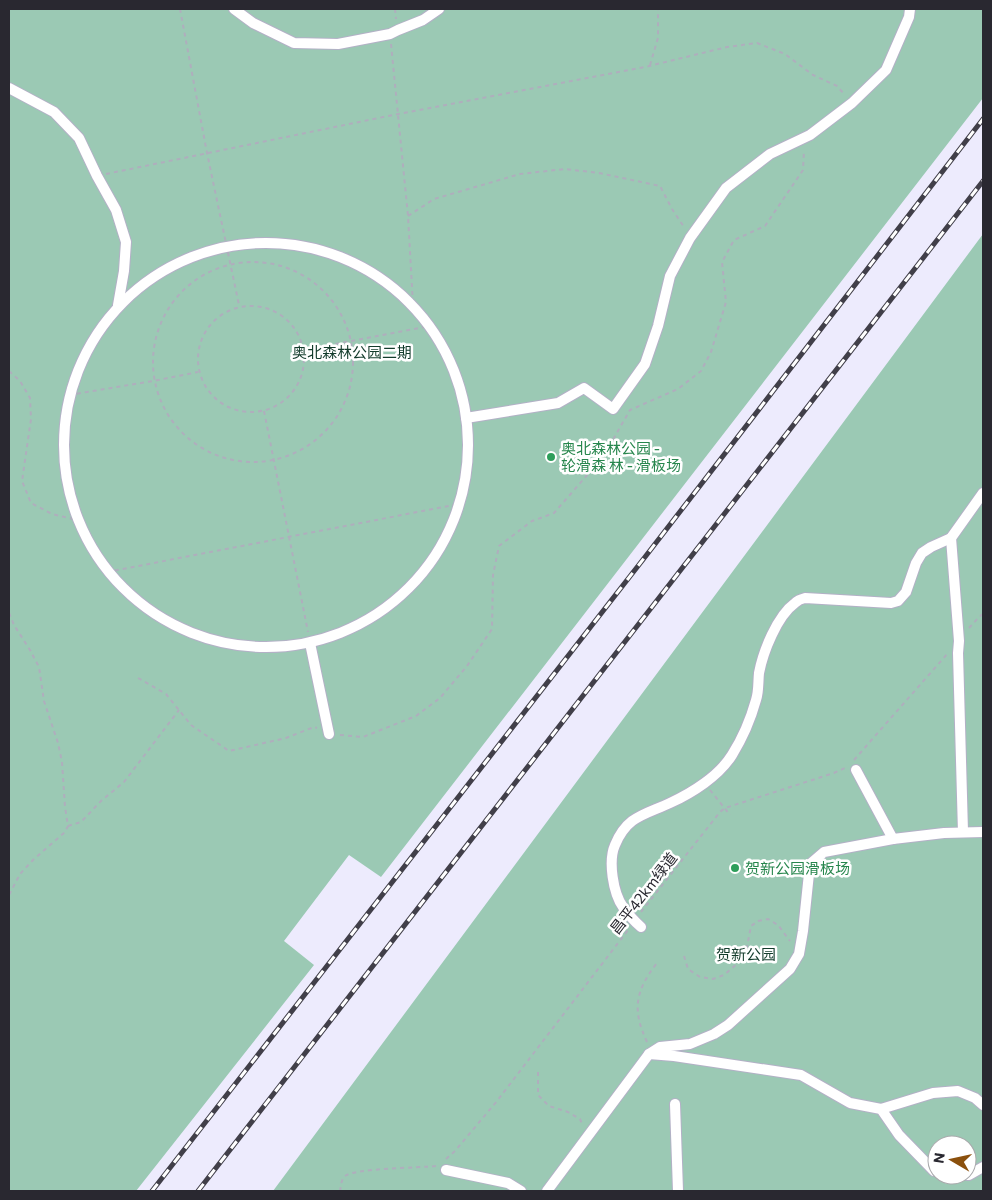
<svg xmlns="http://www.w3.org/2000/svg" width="992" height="1200" viewBox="0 0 992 1200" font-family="Commissioner,'Noto Sans SC',sans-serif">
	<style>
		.green { fill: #9bc9b4; fill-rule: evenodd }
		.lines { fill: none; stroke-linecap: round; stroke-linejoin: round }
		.minor-casing { stroke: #b3b1c6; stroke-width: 12 }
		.path { stroke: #afaebd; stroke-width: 2; stroke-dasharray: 4 4; stroke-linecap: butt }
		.minor { stroke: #fff; stroke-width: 10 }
		.rail-casing { stroke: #413f49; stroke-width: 5 }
		.rail { stroke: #fff; stroke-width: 3; stroke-dasharray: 9; stroke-linecap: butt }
		.leisure-dot { fill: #2e9e5b; stroke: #fff; stroke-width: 2 }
		.labels { text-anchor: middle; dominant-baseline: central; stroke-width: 5; stroke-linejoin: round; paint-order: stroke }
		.park-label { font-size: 15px; fill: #133c2c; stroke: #fff }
		.leisure-label { font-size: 15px; fill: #27864d; stroke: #fff; text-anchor: start }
		.street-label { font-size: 15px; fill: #292830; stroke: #fff }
	</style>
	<rect width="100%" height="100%" fill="#edebfd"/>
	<g class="green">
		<polygon points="9,9 983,9 983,98 381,877 349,855 284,941 314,965 136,1191 9,1191"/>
		<path d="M983,234V1191H273ZM937,1145H967V1175H937Z"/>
	</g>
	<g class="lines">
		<g class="minor-casing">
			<g id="minor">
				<polyline points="234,9 253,23 294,43 338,44 390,34 398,30 423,20 439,9"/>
				<polyline points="9,88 54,112 79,138 97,176 116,210 126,242 124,271 118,305"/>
				<circle cx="266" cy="445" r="202"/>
				<polyline points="466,418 558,403 584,388 613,409 645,364 658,326 670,276 690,238 726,188 770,154 810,135 852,103 886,70 909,17 910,9"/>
				<polyline points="951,538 959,641 958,653 963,832"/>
				<polyline points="310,643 329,734"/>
				<polyline points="856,770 893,839"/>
				<path d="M641,927C634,921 628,914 623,907C613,893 608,861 615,845C627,816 644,815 670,803C692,793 719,776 732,755C742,739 751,718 756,700C759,691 758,682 759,673C763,652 777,616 795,603C797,601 801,599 805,598L891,603L898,601L906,592L916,563L922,553L931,547L951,538L983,493"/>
				<polyline points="649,1054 674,1056 801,1075 850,1103 881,1109 899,1135 934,1171 937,1171"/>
				<polyline points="675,1104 678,1191"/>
				<polyline points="881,1109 933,1093 958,1091 975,1098 983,1105"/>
				<polyline points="446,1170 508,1183 521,1191"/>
				<polyline points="967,1175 969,1175 983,1167"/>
				<polyline points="547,1191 649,1054 660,1047 690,1044 714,1034 728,1025 790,969 799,954 803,931 810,864 824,852 893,839 944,833 983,832"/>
			</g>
		</g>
		<g class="path">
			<polyline points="180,9 207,153 239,305"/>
			<polyline points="395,9 396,19"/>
			<polyline points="391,44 408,216 413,305"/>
			<polyline points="650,65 658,38 658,9"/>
			<polyline points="106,174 398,114 645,67 727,47 757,43 785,54 813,75 837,86 845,95"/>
			<polyline points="408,216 434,199 520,174 565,169 599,173 660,186 672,209 684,227"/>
			<circle cx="253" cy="362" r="100"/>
			<circle cx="251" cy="359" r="53"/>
			<polyline points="304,350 430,326 436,321"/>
			<polyline points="9,371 20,381 30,398 31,419 22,481 31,503 52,514 77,520"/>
			<polyline points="69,395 153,381 198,372"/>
			<polyline points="264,411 308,632"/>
			<polyline points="107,572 459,504"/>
			<polyline points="9,613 14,625 30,650 39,667 44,701 58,743 62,762 65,807 68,826 65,832 33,860 20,874 9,895"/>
			<polyline points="969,628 979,617 983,614"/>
			<polyline points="138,678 166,694 191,725 229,751 286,738 314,727 317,728"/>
			<polyline points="340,735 363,737 416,716 440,698 467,666 492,629 493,575 499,546 532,521 554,513 603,457 630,410 678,389 701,371 711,352 726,302 722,262 734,240 765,226 803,170 804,150"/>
			<polyline points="854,760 948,653"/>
			<polyline points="710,790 730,815"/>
			<polyline points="68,826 81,822 101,801 124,782 179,710"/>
			<polyline points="641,912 720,812 725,808 834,773 847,767"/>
			<polyline points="684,956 688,969 700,977 713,979 724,975 738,963 746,952 751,926 758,921 768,919 778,925 790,941"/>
			<path d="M647,1042C632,1010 635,991 657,963"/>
			<polyline points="538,1072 538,1095 549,1106 568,1112 580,1119 583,1126"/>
			<polyline points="446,1159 455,1151 497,1101 628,930"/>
			<path d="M340,1191C341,1186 341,1180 345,1176C355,1168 419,1168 436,1166"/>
		</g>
		<use href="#minor" class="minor"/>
		<g class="rail-casing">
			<g id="rail">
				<polyline points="152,1191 645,557 983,119"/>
				<polyline points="198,1191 983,181"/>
			</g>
		</g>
		<use href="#rail" class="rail"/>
	</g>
	<g class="leisure-dot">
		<circle cx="551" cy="457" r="5"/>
		<circle cx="735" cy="868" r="5"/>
	</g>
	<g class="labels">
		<g class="park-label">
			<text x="352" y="352">奥北森林公园二期</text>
			<text x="746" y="954">贺新公园</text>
		</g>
		<g class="leisure-label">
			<text x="561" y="448">奥北森林公园 -<tspan x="561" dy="17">轮滑森 林 - 滑板场</tspan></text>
			<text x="745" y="868">贺新公园滑板场</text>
		</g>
		<g class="street-label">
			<text transform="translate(643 893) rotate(-52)">昌平42km绿道</text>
		</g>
	</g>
	<rect width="992" height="1200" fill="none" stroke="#292830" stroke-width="20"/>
	<g transform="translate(952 1160) rotate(279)"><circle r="24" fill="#ffffff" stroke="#a9a9ac"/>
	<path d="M0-4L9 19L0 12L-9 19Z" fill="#8b500d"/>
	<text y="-8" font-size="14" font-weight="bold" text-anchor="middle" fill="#292830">N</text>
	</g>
</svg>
